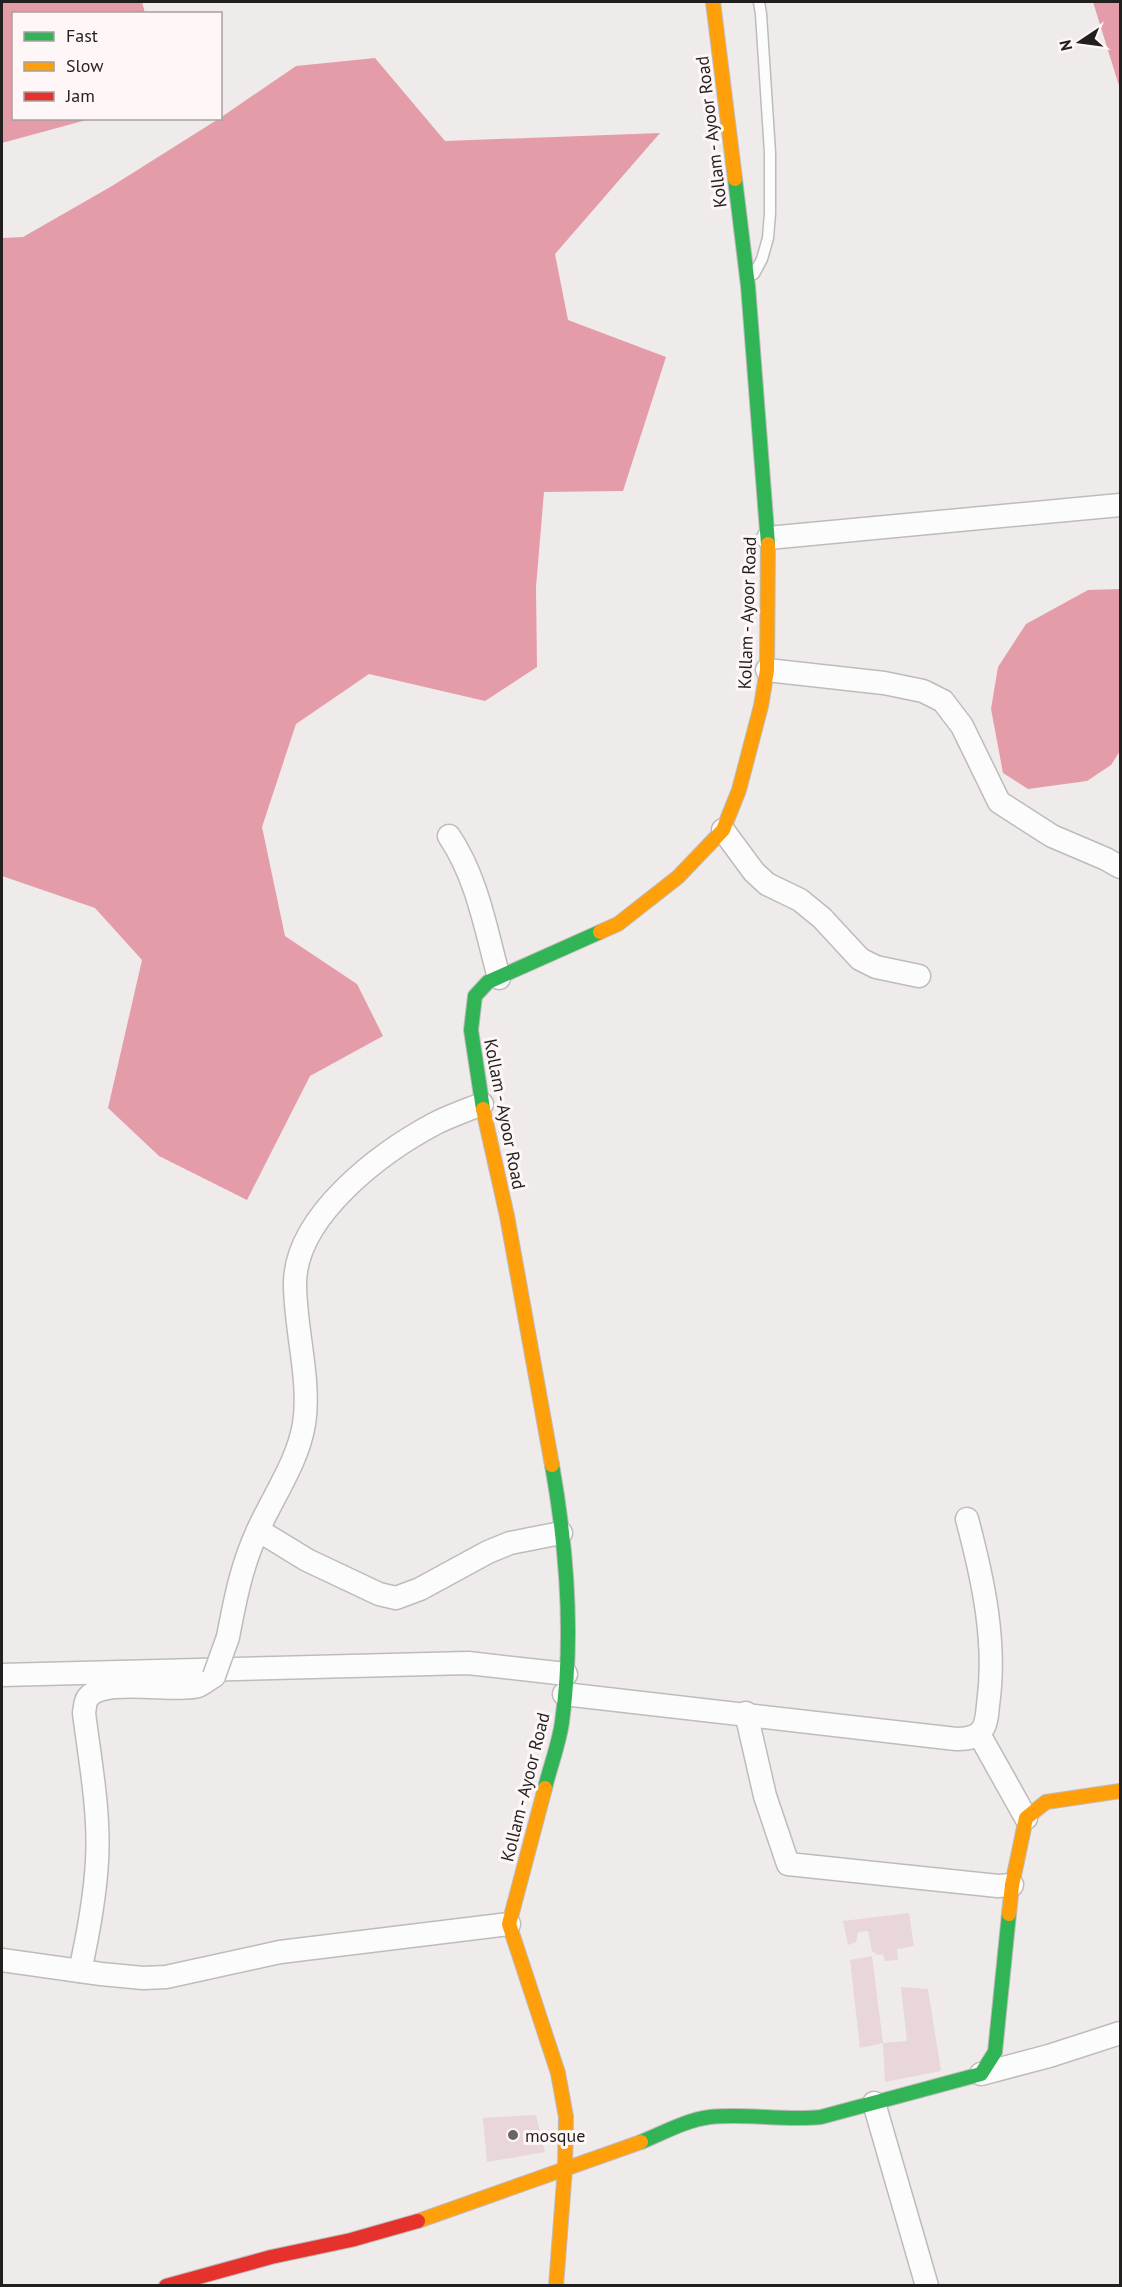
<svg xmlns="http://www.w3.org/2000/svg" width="1122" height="2287" viewBox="0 0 1122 2287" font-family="'PT Sans',sans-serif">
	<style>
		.water { fill: #e49da8 }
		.building { fill: #e8d6d8 }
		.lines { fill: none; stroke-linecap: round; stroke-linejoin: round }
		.lane-casing { stroke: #bebbbb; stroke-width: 13 }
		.street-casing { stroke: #bebbbb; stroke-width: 25 }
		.fast-casing { stroke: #bebbbb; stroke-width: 16 }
		.slow-casing { stroke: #bebbbb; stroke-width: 16 }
		.jam-casing { stroke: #bebbbb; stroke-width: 16 }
		.lane { stroke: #fdfcfc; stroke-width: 10 }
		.street { stroke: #fdfcfc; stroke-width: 22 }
		.fast { stroke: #30b455; stroke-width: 14 }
		.slow { stroke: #ff9f0a; stroke-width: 14 }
		.jam { stroke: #e5322d; stroke-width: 14 }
		.street-bridge-casing { stroke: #bebbbb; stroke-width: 25; stroke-linecap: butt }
		.street-bridge { stroke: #fdfcfc; stroke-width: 22 }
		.poi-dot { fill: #6a6666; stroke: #fef6f7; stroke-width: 2 }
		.labels { text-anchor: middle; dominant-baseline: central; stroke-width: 6; stroke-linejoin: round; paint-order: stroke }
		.street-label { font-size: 18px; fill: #221f1f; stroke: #fef6f7 }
		.poi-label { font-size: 18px; fill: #221f1f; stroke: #fef6f7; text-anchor: start }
	</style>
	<rect width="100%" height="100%" fill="#efebeb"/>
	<g class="water">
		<polygon points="2,2 142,2 145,13 14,14 14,118 90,119 2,143"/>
		<polygon points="1093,2 1120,2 1120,89"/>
		<polygon points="375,58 445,141 660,133 555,254 568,320 666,357 623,491 544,492 536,587 537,667 485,701 369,674 296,724 262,827 285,936 357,984 383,1036 310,1076 247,1200 159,1156 108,1108 142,960 95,908 2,876 2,238 23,237 112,186 220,118 296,66"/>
		<polygon points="1120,589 1120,751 1111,765 1087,781 1028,789 1003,773 991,709 998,667 1026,624 1088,590"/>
	</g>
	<g class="building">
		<polygon points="909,1913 914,1946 897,1949 898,1960 885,1961 883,1954 878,1955 872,1951 868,1931 858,1932 856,1942 848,1945 843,1921"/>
		<polygon points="872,1956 883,2043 860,2048 850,1960"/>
		<polygon points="901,1987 928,1989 941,2071 885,2082 883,2043 907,2041"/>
		<polygon points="536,2115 545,2152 487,2162 483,2118"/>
	</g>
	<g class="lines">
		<g class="lane-casing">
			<polyline id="lane" points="754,274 762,259 768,238 770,213 770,153 761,14 759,2"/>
		</g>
		<g class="street-casing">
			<g id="street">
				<polyline points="768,538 1120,505"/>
				<polyline points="767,670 884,683 923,691 943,701 962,726 999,802 1052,836 1106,859 1120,867"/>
				<polyline points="723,830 754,872 767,884 800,900 822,918 860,959 876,967 919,976"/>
				<path d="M449,836C477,877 486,930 499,978"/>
				<polyline points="258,1530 307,1560 379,1594 396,1598 420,1589 488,1552 510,1543 561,1533"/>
				<path d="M228,1637C235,1600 242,1563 259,1528C274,1495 298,1461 304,1424C311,1381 295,1329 295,1284C295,1216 381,1152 436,1123C450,1116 467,1110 482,1104"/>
				<polyline points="2,1675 468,1663 566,1674"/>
				<path d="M564,1694L956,1739C963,1739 971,1739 978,1734C987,1728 987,1714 988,1705C997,1643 983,1579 967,1519"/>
				<polyline points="746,1713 765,1796 788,1864 998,1886 1012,1885"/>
				<polyline points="979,1734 1026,1818"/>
				<polyline points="2,1960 101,1974 143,1978 166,1977 280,1952 509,1924"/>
				<path d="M80,1971C88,1935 95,1898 97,1861C100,1812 90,1761 84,1713C85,1708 85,1702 87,1699C101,1676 173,1693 198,1686C203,1684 209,1679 214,1676"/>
				<polyline points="981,2074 1049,2056 1120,2033"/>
				<polyline points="874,2103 927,2286"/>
			</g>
		</g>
		<g class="fast-casing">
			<g id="fast">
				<polyline points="735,179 748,286 768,544"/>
				<polyline points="483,1109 471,1030 475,996 488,982 600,932"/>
				<path d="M545,1788C550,1767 559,1744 562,1722C574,1637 567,1549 552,1465"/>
				<path d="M641,2142C663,2133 686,2120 710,2117C747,2113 784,2121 821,2117L981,2074L995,2052L1009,1914"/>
			</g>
		</g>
		<g class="slow-casing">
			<g id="slow">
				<polyline points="713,2 735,179"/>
				<polyline points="600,932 618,924 678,877 723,830 739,790 761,706 767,670 768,544"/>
				<polyline points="483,1109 507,1216 552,1465"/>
				<polyline points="545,1788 509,1924 558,2073 566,2117 565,2168 556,2286"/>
				<polyline points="1009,1914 1012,1885 1026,1818 1046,1802 1120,1791"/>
				<polyline points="418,2221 641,2142"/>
			</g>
		</g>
		<g class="jam-casing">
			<polyline id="jam" points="166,2286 271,2257 351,2240 418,2221"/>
		</g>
		<use href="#lane" class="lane"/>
		<use href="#street" class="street"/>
		<use href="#fast" class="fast"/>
		<use href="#slow" class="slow"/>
		<use href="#jam" class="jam"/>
		<g class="street-bridge-casing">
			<polyline id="street-bridge" points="214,1676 228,1637"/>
		</g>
		<use href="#street-bridge" class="street-bridge"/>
	</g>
	<circle class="poi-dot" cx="513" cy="2135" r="6"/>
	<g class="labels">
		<g class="street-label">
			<text transform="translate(711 132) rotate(-97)">Kollam - Ayoor Road</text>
			<text transform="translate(747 613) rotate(-88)">Kollam - Ayoor Road</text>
			<text transform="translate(505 1114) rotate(79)">Kollam - Ayoor Road</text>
			<text transform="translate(525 1787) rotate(-76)">Kollam - Ayoor Road</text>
		</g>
		<g class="poi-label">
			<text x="525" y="2135">mosque</text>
		</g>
	</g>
	<rect width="1122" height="2287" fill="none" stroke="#221f1f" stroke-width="6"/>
	<rect x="12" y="12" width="210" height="108" fill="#fef6f7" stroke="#a6a0a1" stroke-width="1.5"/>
	<rect x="24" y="32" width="30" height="9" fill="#30b455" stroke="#a6a0a1" stroke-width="1.5"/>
	<text x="66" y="42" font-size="18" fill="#221f1f">Fast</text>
	<rect x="24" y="62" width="30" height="9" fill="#ff9f0a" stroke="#a6a0a1" stroke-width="1.5"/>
	<text x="66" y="72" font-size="18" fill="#221f1f">Slow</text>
	<rect x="24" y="92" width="30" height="9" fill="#e5322d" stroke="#a6a0a1" stroke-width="1.5"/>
	<text x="66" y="102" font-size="18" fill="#221f1f">Jam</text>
	<g transform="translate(1080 42) rotate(257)" stroke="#fef6f7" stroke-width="4.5" paint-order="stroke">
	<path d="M0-4.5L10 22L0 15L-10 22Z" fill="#221f1f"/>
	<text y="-9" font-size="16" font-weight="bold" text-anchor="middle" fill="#221f1f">N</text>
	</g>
</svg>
